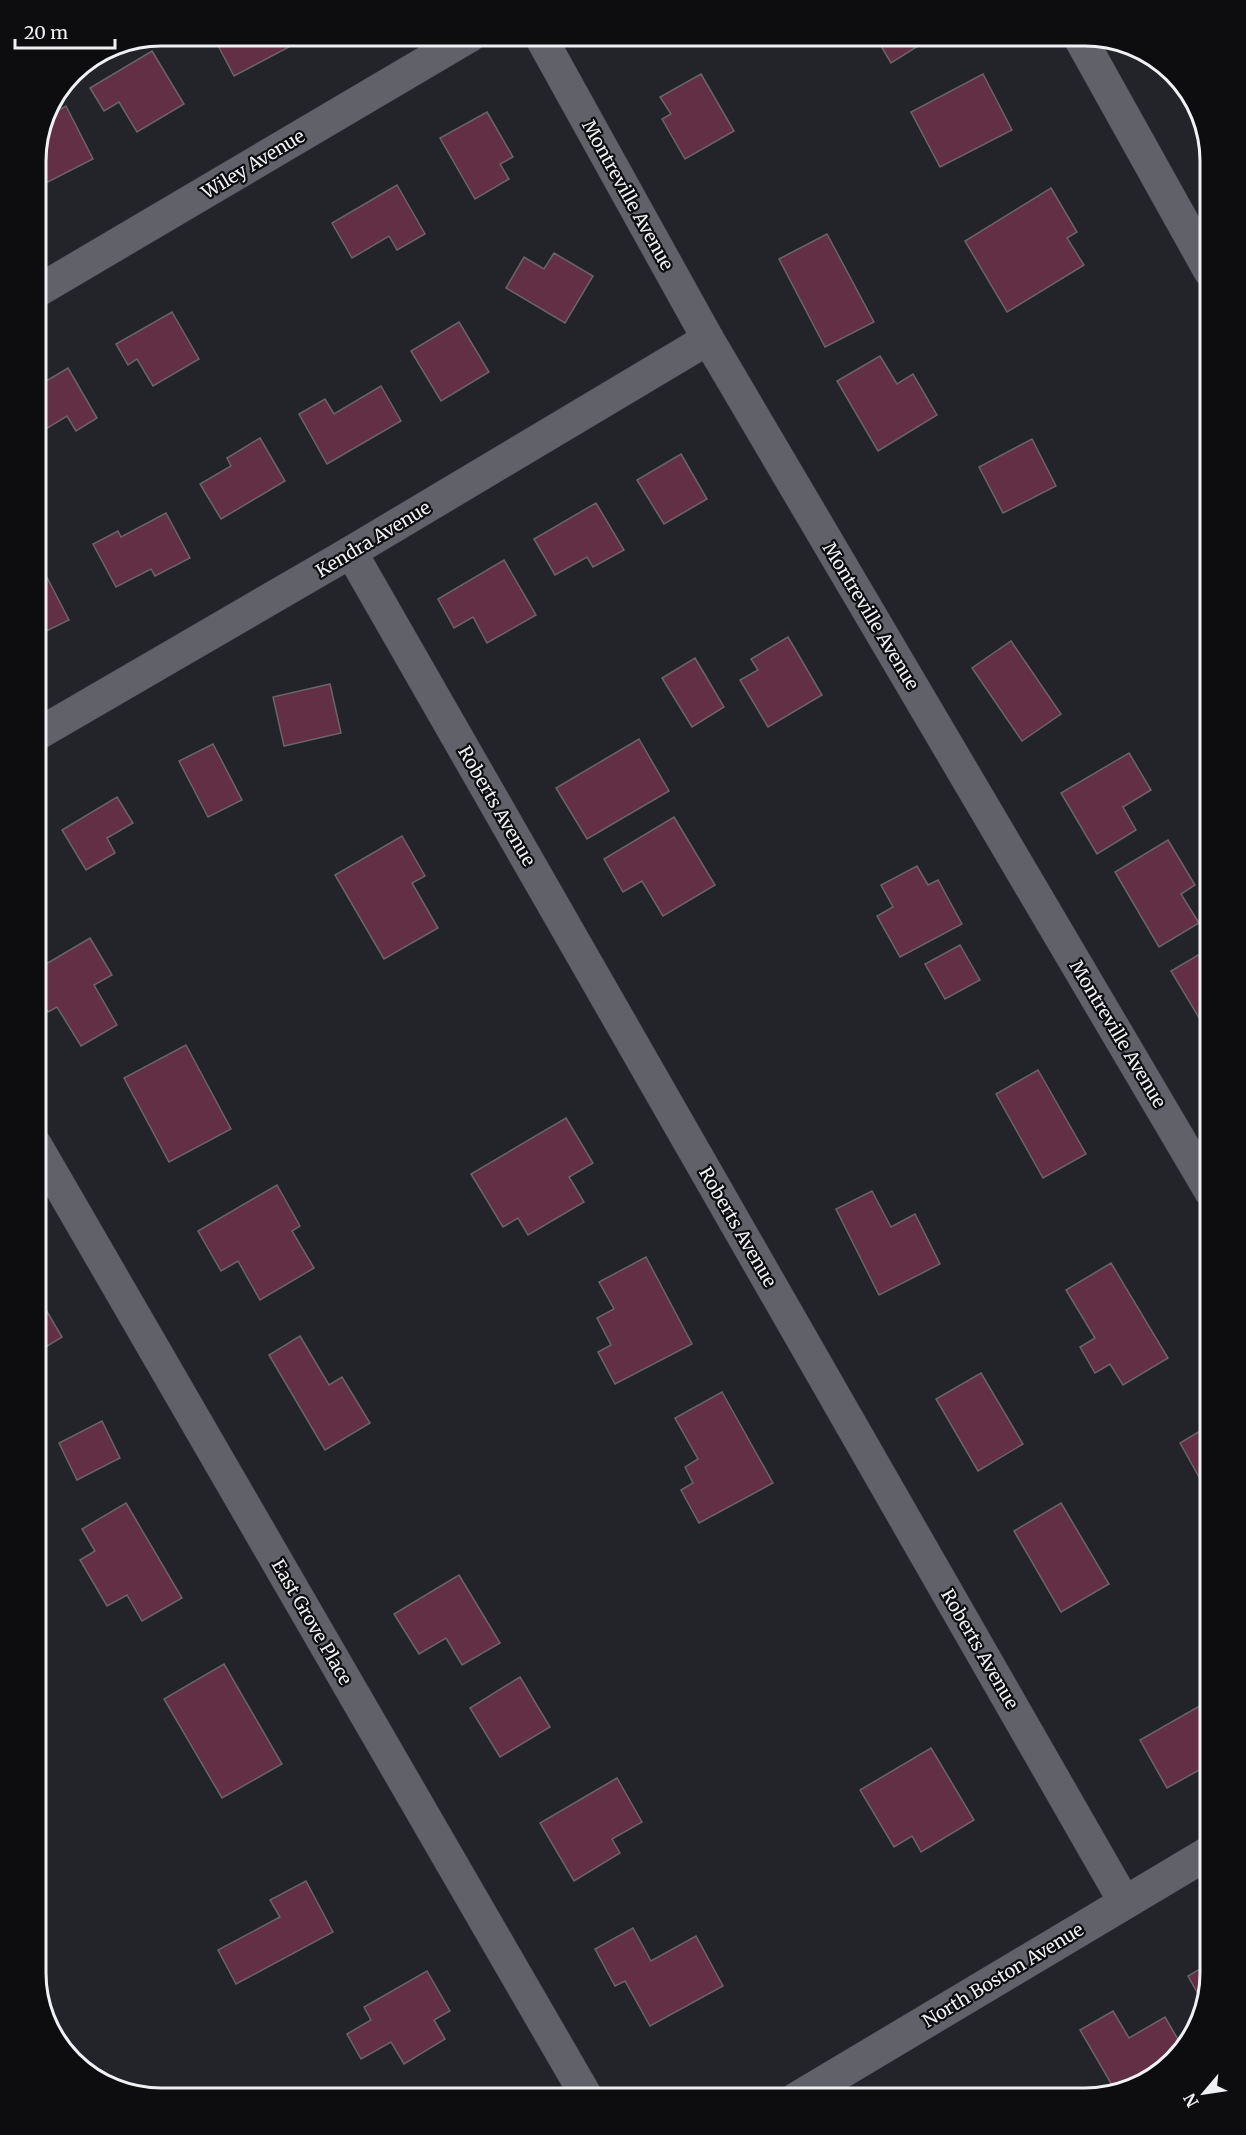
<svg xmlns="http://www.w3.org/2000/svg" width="1246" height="2135" viewBox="0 0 1246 2135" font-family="Merriweather,serif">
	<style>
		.building { fill: #622f44; stroke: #6b6466; stroke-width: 1.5 }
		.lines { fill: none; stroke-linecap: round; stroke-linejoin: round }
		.minor-casing { stroke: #3e3f44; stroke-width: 33 }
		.tertiary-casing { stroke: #3e3f44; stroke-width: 34 }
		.secondary-casing { stroke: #3e3f44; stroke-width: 34 }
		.minor { stroke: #616269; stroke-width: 32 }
		.tertiary { stroke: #616269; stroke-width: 33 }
		.secondary { stroke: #616269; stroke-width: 33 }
		.labels { text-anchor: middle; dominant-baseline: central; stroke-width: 4.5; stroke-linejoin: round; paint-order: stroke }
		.street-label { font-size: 18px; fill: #f0f1f5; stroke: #0d0d10 }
		.rim { fill: none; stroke: #f0f1f5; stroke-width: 3 }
	</style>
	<rect width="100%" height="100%" fill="#232429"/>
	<g class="building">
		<polygon points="213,36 305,36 306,38 234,76"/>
		<polygon points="875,36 934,36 891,63"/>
		<polygon points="152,51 184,104 137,132 119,102 104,111 90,88"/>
		<polygon points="701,74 734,131 685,159 662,119 671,114 660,97"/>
		<polygon points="983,74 1012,130 940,167 911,112"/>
		<polygon points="66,106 93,159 36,188 36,154 46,117"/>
		<polygon points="487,112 513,157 500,164 509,179 475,199 440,138"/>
		<polygon points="397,185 425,234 397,250 389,236 352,258 332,223"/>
		<polygon points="1051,188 1077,232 1067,238 1084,265 1007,312 965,241"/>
		<polygon points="827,234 874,322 825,347 779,259"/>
		<polygon points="554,253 593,276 565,323 506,288 524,257 544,269"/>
		<polygon points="172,312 199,359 153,386 137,359 128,365 116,344"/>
		<polygon points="459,322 489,372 441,401 411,351"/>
		<polygon points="880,356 897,384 913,374 937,415 878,451 837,381"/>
		<polygon points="68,368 97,418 76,431 67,416 36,435 36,387"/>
		<polygon points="381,386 401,421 327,464 299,414 325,399 334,414"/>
		<polygon points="260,438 285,481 221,519 200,484 231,466 227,458"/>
		<polygon points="1032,439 1056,486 1003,513 979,467"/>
		<polygon points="681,454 707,499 664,524 637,480"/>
		<polygon points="596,503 624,550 593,567 587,557 555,575 534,539"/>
		<polygon points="166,513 190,558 155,576 151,569 116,587 93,544 118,531 121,537"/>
		<polygon points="504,560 536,615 487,643 473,617 454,628 438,599"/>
		<polygon points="40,564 69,620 36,636 36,566"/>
		<polygon points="788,637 822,695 768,727 740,680 758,670 751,659"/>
		<polygon points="1011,641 1061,714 1022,741 972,668"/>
		<polygon points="695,658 724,707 692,727 662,678"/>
		<polygon points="330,684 341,733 284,746 273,697"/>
		<polygon points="639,739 669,791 587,839 556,788"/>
		<polygon points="213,744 242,800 208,817 179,761"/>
		<polygon points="1129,753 1151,790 1123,807 1136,830 1097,854 1061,793"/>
		<polygon points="117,797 133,823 107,838 115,853 86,870 62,830"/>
		<polygon points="674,817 715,885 663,916 642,881 623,892 604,859"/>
		<polygon points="402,836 425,876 412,883 438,928 384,959 335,875"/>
		<polygon points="1168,840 1195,885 1181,894 1199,923 1159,947 1115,872"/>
		<polygon points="917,866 928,885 938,880 962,924 900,957 877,916 893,907 881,885"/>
		<polygon points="90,938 112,975 94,985 117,1025 81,1046 57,1007 48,1012 36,992 36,970"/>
		<polygon points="960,945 980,980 945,999 925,964"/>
		<polygon points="1210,948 1210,1036 1171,971"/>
		<polygon points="186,1045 231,1129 169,1162 124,1078"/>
		<polygon points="1038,1070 1086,1154 1043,1178 996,1094"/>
		<polygon points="566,1118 593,1163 569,1177 584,1202 528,1235 518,1218 503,1227 471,1174"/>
		<polygon points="277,1185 300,1226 292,1231 314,1268 260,1300 238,1261 221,1271 198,1231"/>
		<polygon points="872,1191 891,1227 915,1214 940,1264 879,1295 836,1209"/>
		<polygon points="646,1257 692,1344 615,1384 598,1352 611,1345 597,1318 614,1309 599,1282"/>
		<polygon points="1111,1263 1168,1358 1123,1385 1110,1364 1095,1373 1080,1347 1095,1338 1066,1290"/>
		<polygon points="36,1293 62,1337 36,1353"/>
		<polygon points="300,1336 329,1385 342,1377 370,1423 325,1450 269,1355"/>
		<polygon points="981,1373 1023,1444 978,1471 936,1399"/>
		<polygon points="722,1392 773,1483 699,1523 681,1490 693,1483 685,1467 698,1459 675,1418"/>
		<polygon points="102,1421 120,1458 77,1480 59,1443"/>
		<polygon points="1210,1425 1210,1480 1203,1484 1180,1443"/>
		<polygon points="126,1503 182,1598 142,1621 127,1595 107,1606 80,1560 95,1551 82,1529"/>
		<polygon points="1061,1503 1109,1584 1061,1612 1014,1531"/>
		<polygon points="459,1575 500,1643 462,1665 446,1638 419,1654 394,1614"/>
		<polygon points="224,1664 282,1764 222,1798 164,1699"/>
		<polygon points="520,1677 550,1727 500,1757 470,1708"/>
		<polygon points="1210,1700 1210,1764 1167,1788 1140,1740"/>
		<polygon points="931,1748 974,1820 921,1852 912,1836 894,1847 860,1790"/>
		<polygon points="617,1778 642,1822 612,1839 620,1853 574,1881 540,1823"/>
		<polygon points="306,1881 333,1932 236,1984 218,1950 280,1917 270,1900"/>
		<polygon points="633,1928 651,1961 696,1936 723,1986 650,2026 625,1981 615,1986 595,1949"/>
		<polygon points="1210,1963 1210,1974 1202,2001 1188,1976"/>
		<polygon points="427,1971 450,2011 434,2020 445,2039 404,2064 391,2042 361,2059 347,2034 371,2020 364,2007"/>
		<polygon points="1113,2011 1129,2038 1165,2017 1183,2048 1140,2086 1116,2092 1080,2030"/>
	</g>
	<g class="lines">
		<g class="minor-casing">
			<g id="minor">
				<polyline points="540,36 708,339 1210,1191"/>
				<polyline points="36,292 470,36"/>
				<polyline points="351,552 1125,1903"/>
				<polyline points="36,735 351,552 708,339"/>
				<polyline points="36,1145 588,2099"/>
			</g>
		</g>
		<g class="tertiary-casing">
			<polyline id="tertiary" points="796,2099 1210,1852"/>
		</g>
		<g class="secondary-casing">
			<polyline id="secondary" points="1079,36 1210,271"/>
		</g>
		<use href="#minor" class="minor"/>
		<use href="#tertiary" class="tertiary"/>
		<use href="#secondary" class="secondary"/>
	</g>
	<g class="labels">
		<g class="street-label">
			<text transform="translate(253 164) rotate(-31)">Wiley Avenue</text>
			<text transform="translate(628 195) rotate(61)">Montreville Avenue</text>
			<text transform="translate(373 539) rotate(-31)">Kendra Avenue</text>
			<text transform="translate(871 616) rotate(59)">Montreville Avenue</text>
			<text transform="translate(497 806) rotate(60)">Roberts Avenue</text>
			<text transform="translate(1118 1034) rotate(59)">Montreville Avenue</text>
			<text transform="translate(738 1227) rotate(60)">Roberts Avenue</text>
			<text transform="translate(312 1622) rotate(60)">East Grove Place</text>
			<text transform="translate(980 1649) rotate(60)">Roberts Avenue</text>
			<text transform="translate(1003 1975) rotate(-31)">North Boston Avenue</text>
		</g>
	</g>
	<path d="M0 0H1246V2135H0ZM161 46H1085A115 115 0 0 1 1200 161V1973A115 115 0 0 1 1085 2088H161A115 115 0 0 1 46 1973V161A115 115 0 0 1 161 46Z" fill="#0d0d10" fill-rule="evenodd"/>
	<path class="rim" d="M161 46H1085A115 115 0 0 1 1200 161V1973A115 115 0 0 1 1085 2088H161A115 115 0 0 1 46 1973V161A115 115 0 0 1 161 46Z"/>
	<g transform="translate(1204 2093) rotate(241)" stroke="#0d0d10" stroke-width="4.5" paint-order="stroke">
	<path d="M0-4.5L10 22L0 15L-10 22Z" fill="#f0f1f5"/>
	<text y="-9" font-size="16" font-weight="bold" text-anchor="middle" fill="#f0f1f5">N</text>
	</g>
	<path d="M15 39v9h100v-9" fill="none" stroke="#f0f1f5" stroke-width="3"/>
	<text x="24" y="39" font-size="18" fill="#f0f1f5" stroke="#0d0d10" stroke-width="4.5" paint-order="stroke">20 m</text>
</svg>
